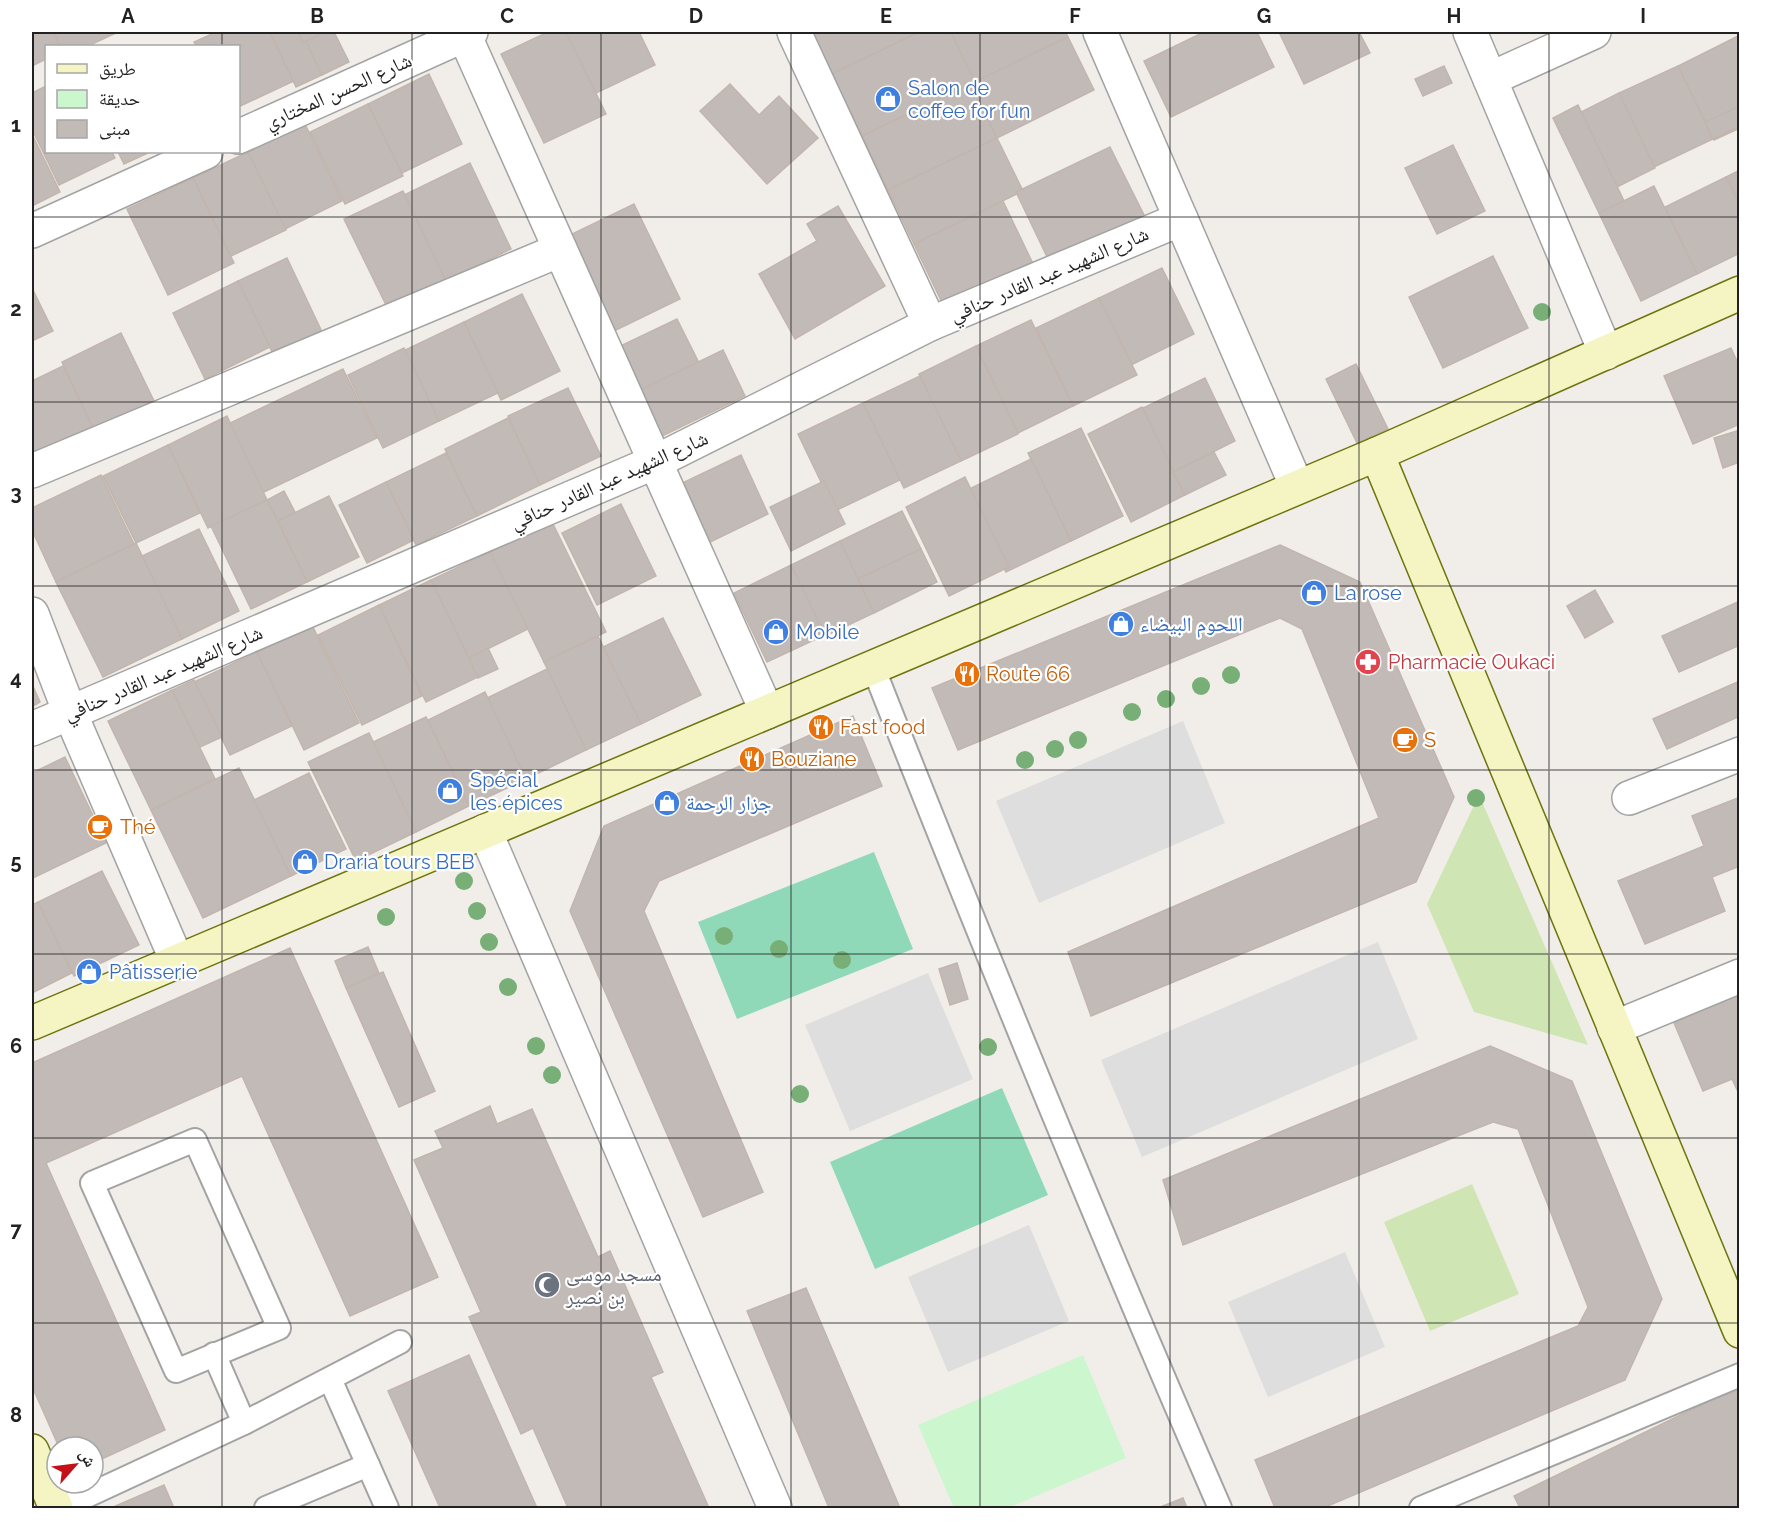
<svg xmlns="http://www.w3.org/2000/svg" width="1771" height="1540" viewBox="0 0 1771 1540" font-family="Raleway,'Noto Naskh Arabic',sans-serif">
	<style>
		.grass { fill: #cfe6b4 }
		.park { fill: #ccf6cd }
		.pitch { fill: #8fd9b9 }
		.parking { fill: #dedede }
		.building { fill: #c2bab6; stroke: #c2b5ad; stroke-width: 1.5 }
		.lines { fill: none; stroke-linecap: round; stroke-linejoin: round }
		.lane-casing { stroke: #a3a3a3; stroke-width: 26 }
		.street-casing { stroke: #a3a3a3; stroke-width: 36 }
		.secondary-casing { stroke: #6e740e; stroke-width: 36 }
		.lane { stroke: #fff; stroke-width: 22 }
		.street { stroke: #fff; stroke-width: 33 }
		.secondary { stroke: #f5f5c3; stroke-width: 33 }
		.tree { fill: #78af77 }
		.grid { fill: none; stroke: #222; stroke-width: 1.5; stroke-opacity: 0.55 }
		.labels { text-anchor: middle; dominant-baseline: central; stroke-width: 4.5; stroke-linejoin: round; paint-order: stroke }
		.shop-label { font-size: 20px; fill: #366cbe; stroke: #fff; text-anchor: start }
		.street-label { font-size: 20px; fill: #222; stroke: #fff }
		.health-label { font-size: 20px; fill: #be3a42; stroke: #fff; text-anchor: start }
		.food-label { font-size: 20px; fill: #c56008; stroke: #fff; text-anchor: start }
		.worship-label { font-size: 20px; fill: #5b616d; stroke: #fff; text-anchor: start }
		.neatline { fill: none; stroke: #222; stroke-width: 2 }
		.grid-label { font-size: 20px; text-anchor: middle; font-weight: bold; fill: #222 }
	</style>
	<rect width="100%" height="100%" fill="#f1eeea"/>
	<g class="grass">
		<polygon points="1479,795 1588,1045 1474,1012 1427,904"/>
		<polygon points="1472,1184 1519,1294 1430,1331 1384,1222"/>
	</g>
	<polygon class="park" points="1083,1355 1126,1458 1008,1508 954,1508 918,1425"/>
	<g class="pitch">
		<polygon points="874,852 913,949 737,1019 698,922"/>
		<polygon points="1002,1088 1048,1195 875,1269 830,1162"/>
	</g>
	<g class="parking">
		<polygon points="1183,721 1225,823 1039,903 996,801"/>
		<polygon points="1378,942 1418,1039 1142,1157 1101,1060"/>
		<polygon points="928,973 973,1079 850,1131 805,1025"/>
		<polygon points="1029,1225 1069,1321 948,1372 908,1277"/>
		<polygon points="1345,1252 1385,1347 1268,1397 1228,1302"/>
	</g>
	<g class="building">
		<polygon points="32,32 53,32 60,46 46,46 46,59 32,66"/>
		<polygon points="53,32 118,32 88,46 61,46"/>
		<polygon points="216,32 270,32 294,81 238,107 238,46 196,46 194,42"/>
		<polygon points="270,32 301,32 322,75 296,87"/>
		<polygon points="298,32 326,32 303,43"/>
		<polygon points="326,32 334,32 349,62 322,75 306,41"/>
		<polygon points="548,32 566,32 606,114 544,143 501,54"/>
		<polygon points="566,32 639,32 655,65 596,93"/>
		<polygon points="811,32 919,32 832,74"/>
		<polygon points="919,32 951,32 975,82 862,136 832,74"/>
		<polygon points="951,32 1065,32 1068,37 975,82"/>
		<polygon points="1204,32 1257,32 1274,67 1171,117 1144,61"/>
		<polygon points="1279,32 1359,32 1370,53 1304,84"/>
		<polygon points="1738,36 1740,40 1740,128 1714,140 1678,66"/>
		<polygon points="1068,37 1094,90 997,138 970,84"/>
		<polygon points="1444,66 1452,83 1423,96 1415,79"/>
		<polygon points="1678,66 1713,139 1654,167 1619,93"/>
		<polygon points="429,74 462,144 402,173 368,104"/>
		<polygon points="730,84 759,115 779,96 818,138 767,184 700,111"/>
		<polygon points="970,84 997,138 888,190 862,136"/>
		<polygon points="46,86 46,152 112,152 115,158 59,185 32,129 32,93"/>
		<polygon points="1619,93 1655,168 1617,187 1581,112"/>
		<polygon points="368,104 403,176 345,204 310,132"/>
		<polygon points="1578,105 1624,201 1599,213 1553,118"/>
		<polygon points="1740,106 1740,126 1713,139 1705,122"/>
		<polygon points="305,124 342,201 285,229 248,152"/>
		<polygon points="32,134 60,192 32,206"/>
		<polygon points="997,138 1023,191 914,244 888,190"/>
		<polygon points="1453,145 1485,211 1437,234 1405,168"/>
		<polygon points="1110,147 1145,217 1050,263 1016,192"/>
		<polygon points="118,152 150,152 124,164"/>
		<polygon points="248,152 286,230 231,256 193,178"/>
		<polygon points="470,163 511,249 446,281 404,195"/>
		<polygon points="1740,170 1740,204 1726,177"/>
		<polygon points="1726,177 1740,205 1740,253 1697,274 1665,207"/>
		<polygon points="193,178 234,263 168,295 127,209"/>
		<polygon points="1654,186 1697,274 1641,301 1599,213"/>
		<polygon points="403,191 446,281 388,309 344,219"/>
		<polygon points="1003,201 1035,268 946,311 914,244"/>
		<polygon points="634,204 680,299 614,331 568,236"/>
		<polygon points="838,206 885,286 795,339 759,274 817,241 807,224"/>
		<polygon points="1493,256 1528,328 1443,368 1409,297"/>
		<polygon points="287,258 322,332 274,356 238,281"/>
		<polygon points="1162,268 1194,334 1131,365 1099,298"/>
		<polygon points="238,281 270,347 205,379 173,313"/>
		<polygon points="32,288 53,331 32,341"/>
		<polygon points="522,294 560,371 501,400 464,322"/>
		<polygon points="1099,298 1137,375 1073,406 1036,328"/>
		<polygon points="677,319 699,363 637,393 616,348"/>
		<polygon points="1031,320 1073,406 1018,433 976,346"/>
		<polygon points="464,322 498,393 439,421 405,350"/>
		<polygon points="121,333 154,401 94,430 62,362"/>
		<polygon points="976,346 1018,434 961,461 919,374"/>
		<polygon points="404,348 439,421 383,448 348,375"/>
		<polygon points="1731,348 1740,368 1740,424 1693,444 1664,376"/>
		<polygon points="723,350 745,396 656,439 634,393"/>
		<polygon points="1356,364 1388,429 1357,443 1326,379"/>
		<polygon points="63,366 94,430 32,460 32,381"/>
		<polygon points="343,369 377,438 262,493 228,424"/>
		<polygon points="920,376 961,461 904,488 863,403"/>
		<polygon points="1205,378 1235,441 1173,472 1143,408"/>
		<polygon points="568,388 601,456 540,485 508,416"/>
		<polygon points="863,403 900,480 835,511 798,434"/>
		<polygon points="1142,407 1185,495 1131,522 1088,434"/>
		<polygon points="227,416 267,500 208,528 168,445"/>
		<polygon points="508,418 540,485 477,516 445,449"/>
		<polygon points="1081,428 1123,516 1071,541 1028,453"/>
		<polygon points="1740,430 1740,462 1723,468 1714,438"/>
		<polygon points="168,445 200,513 136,543 103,476"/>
		<polygon points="1214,452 1226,475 1185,495 1173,472"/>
		<polygon points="446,453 477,516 416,545 386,482"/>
		<polygon points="741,455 768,514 704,545 676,486"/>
		<polygon points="1031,459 1071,541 1006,572 967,490"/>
		<polygon points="101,475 134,544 56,582 32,530 32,508"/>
		<polygon points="965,477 1009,567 949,596 906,507"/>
		<polygon points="824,481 845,524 791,551 770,507"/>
		<polygon points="386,482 414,540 367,563 339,505"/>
		<polygon points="284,491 295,512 278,521 267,500"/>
		<polygon points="329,496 359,557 307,582 278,521"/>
		<polygon points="267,500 307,582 251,609 211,526"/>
		<polygon points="621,504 656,576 597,605 562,533"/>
		<polygon points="902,511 921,549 858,579 840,541"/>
		<polygon points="552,522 606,632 544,662 490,552"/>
		<polygon points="199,529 239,611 182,639 142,556"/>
		<polygon points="840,541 874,613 825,636 791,565"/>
		<polygon points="136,543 182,639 103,677 56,582"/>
		<polygon points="1280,545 1360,582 1454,797 1416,882 1091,1016 1068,952 1379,818 1302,629 1280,618 958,750 932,688"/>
		<polygon points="921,549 937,582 874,613 858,579"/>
		<polygon points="490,552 528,629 469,658 431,580"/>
		<polygon points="791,565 825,635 767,662 734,593"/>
		<polygon points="431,580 478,677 426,702 379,605"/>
		<polygon points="1595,590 1613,622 1585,638 1567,606"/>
		<polygon points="1740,601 1740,645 1679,672 1662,636"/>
		<polygon points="379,605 422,696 362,725 318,635"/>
		<polygon points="663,618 701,695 641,724 603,647"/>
		<polygon points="312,625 359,723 304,750 257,652"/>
		<polygon points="598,636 641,724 586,750 544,662"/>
		<polygon points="488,648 498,669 478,678 469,658"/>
		<polygon points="257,652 292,726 230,755 194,682"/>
		<polygon points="547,669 586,750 526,779 487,698"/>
		<polygon points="194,680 222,737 200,747 172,690"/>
		<polygon points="1740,681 1740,716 1667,749 1653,719"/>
		<polygon points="32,684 40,702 32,707"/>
		<polygon points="172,690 215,779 151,810 108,721"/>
		<polygon points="485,692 526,779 469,806 428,720"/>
		<polygon points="853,716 882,786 659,881 644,911 763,1192 703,1217 570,911 604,826"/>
		<polygon points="426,717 469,806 416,832 373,742"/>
		<polygon points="369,733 416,832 356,861 308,762"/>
		<polygon points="65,757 106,843 33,878 32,875 32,773"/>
		<polygon points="239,768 291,876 203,918 151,810"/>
		<polygon points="309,773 346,849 291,876 254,800"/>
		<polygon points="1740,797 1740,866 1712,877 1725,911 1645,944 1618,881 1704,846 1692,816"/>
		<polygon points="102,871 139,945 74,976 38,902"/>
		<polygon points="38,902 72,973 32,993 32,905"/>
		<polygon points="368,947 379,973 346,988 335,961"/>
		<polygon points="290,948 438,1277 350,1316 242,1076 46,1163 165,1430 93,1463 93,1447 59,1447 32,1386 32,1063"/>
		<polygon points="957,963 968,999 950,1005 939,969"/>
		<polygon points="383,972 435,1091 399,1107 346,988"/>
		<polygon points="1740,994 1740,1096 1732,1079 1703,1091 1674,1023"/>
		<polygon points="1490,1046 1572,1081 1662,1299 1625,1380 1323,1508 1275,1508 1255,1460 1578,1326 1588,1307 1518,1129 1493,1122 1183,1245 1163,1180"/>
		<polygon points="490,1106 497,1124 532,1109 598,1257 610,1251 663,1372 651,1377 709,1508 568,1508 533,1428 521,1434 469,1317 481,1312 414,1160 443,1148 435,1131"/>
		<polygon points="806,1288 900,1508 829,1508 747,1311"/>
		<polygon points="469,1355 537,1508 440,1508 388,1391"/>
		<polygon points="1740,1386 1740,1508 1520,1508 1514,1496"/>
		<polygon points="164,1485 174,1508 111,1508"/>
		<polygon points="1183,1498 1187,1508 1158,1508"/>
	</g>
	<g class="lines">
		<g class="lane-casing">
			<g id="lane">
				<path d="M873,667C984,949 1099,1230 1220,1508"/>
				<polygon points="195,1140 279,1328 176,1371 92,1183"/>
				<polyline points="214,1354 244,1423"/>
				<polyline points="330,1379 387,1508"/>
				<polyline points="61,1508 244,1423 400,1342"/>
				<polyline points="266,1508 368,1465"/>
				<polyline points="1421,1508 1740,1375"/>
			</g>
		</g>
		<g class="street-casing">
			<g id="street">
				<polyline points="463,32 767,712"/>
				<polyline points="794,32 930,324"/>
				<polyline points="1100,32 1297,487"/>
				<polyline points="1470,32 1606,353"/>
				<polyline points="1490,79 1594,32"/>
				<polyline points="238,137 471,32"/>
				<polyline points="32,231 206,152"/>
				<polyline points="32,471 560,250"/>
				<polyline points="32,614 70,713 177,961"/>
				<polyline points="32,729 655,462 930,324 1181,219"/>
				<polyline points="1629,798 1740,754"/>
				<polyline points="485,831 775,1508"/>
				<polyline points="1614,1028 1740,976"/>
			</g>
		</g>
		<g class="secondary-casing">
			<g id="secondary">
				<polyline points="1377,454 1740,1331"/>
				<polyline points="32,1023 1377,454 1740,293"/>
				<polyline points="32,1451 56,1508"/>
			</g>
		</g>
		<use href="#lane" class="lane"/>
		<use href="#street" class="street"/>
		<use href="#secondary" class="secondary"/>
	</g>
	<g class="tree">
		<circle cx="1542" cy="312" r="9"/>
		<circle cx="1231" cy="675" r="9"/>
		<circle cx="1201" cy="686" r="9"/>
		<circle cx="1166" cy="699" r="9"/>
		<circle cx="1132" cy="712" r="9"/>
		<circle cx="1078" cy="740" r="9"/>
		<circle cx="1055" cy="749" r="9"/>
		<circle cx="1025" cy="760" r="9"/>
		<circle cx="1476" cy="798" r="9"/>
		<circle cx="464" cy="881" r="9"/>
		<circle cx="477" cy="911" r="9"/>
		<circle cx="386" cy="917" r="9"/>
		<circle cx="724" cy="936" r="9"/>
		<circle cx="489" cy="942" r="9"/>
		<circle cx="779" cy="949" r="9"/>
		<circle cx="842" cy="960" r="9"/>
		<circle cx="508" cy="987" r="9"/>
		<circle cx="536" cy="1046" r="9"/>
		<circle cx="988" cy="1047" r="9"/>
		<circle cx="552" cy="1075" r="9"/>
		<circle cx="800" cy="1094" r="9"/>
	</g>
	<path class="grid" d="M222,32V46M412,32V1508M601,32V1508M791,32V1508M980,32V1508M1170,32V1508M1359,32V1508M1549,32V1508M222,152V1508M32,217H1740M32,402H1740M32,586H1740M32,770H1740M32,954H1740M32,1138H1740M32,1323H1740"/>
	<defs>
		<g id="shop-disc" transform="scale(1.35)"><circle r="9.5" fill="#3f7fe0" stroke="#fff"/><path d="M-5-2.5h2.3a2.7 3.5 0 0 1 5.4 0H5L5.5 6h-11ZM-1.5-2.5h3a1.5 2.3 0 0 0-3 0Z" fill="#fff"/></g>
		<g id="pharmacy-disc" transform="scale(1.35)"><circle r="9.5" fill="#e0444e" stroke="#fff"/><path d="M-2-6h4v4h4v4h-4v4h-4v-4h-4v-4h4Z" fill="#fff"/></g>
		<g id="restaurant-disc" transform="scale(1.35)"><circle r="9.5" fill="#e8710a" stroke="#fff"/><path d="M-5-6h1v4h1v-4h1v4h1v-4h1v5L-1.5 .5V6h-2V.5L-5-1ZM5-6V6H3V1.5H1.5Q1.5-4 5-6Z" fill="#fff"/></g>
		<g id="cafe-disc" transform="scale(1.35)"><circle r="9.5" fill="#e8710a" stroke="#fff"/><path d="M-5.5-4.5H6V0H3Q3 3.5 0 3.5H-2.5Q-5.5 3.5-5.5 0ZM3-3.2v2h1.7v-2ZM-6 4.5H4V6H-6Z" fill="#fff"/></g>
		<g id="mosque-disc" transform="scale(1.35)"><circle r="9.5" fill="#6b7280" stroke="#fff"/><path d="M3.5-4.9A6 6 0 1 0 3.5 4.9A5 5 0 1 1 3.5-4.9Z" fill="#fff"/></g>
	</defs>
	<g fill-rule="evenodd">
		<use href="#shop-disc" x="888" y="99"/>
		<use href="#shop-disc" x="1314" y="593"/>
		<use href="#shop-disc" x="1121" y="624"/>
		<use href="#shop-disc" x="776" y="632"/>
		<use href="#pharmacy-disc" x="1368" y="662"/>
		<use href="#restaurant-disc" x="967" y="674"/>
		<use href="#restaurant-disc" x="821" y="727"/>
		<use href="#cafe-disc" x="1405" y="740"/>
		<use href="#restaurant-disc" x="752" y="759"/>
		<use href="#shop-disc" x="450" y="791"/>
		<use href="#shop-disc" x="667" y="803"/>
		<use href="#cafe-disc" x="100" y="827"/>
		<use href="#shop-disc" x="305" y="862"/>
		<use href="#shop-disc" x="89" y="972"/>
		<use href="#mosque-disc" x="547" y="1285"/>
	</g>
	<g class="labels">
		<g class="shop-label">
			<text x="908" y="88">Salon de<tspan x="908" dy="23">coffee for fun</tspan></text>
			<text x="1334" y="593">La rose</text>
			<text x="1140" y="624">اللحوم البيضاء</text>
			<text x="796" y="632">Mobile</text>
			<text x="470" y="780">Spécial<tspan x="470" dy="23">les épices</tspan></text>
			<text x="686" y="803">جزار الرحمة</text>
			<text x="324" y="862">Draria tours BEB</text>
			<text x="109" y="972">Pâtisserie</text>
		</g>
		<g class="street-label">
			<text transform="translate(338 91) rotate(-24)">شارع الحسن المختاري</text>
			<text transform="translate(1049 274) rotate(-23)">شارع الشهيد عبد القادر حنافي</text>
			<text transform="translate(609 480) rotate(-24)">شارع الشهيد عبد القادر حنافي</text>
			<text transform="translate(163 673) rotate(-23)">شارع الشهيد عبد القادر حنافي</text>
		</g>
		<g class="health-label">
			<text x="1388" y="662">Pharmacie Oukaci</text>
		</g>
		<g class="food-label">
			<text x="986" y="674">Route 66</text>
			<text x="840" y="727">Fast food</text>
			<text x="1424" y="740">S</text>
			<text x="771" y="759">Bouziane</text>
			<text x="120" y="827">Thé</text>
		</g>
		<g class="worship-label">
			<text x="566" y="1274">مسجد موسى<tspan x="566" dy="23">بن نصير</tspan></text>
		</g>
	</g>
	<rect width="1771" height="1540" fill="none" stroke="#ffffff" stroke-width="66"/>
	<rect x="45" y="45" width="195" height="108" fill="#ffffff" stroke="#a7a7a7" stroke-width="1.5"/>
	<rect x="57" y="64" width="30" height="9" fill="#f5f5c3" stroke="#a7a7a7" stroke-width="1.5"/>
	<text x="99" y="75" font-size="18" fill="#222222">طريق</text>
	<rect x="57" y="90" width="30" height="18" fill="#ccf6cd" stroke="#a7a7a7" stroke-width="1.5"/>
	<text x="99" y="105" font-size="18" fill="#222222">حديقة</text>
	<rect x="57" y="120" width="30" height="18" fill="#c2bab6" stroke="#a7a7a7" stroke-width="1.5"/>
	<text x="99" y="135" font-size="18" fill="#222222">مبنى</text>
	<g transform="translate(75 1465) rotate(62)"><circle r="28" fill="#ffffff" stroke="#a7a7a7" stroke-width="1.5"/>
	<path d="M0-4.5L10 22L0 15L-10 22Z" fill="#c31019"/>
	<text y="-9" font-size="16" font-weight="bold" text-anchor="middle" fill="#222222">ش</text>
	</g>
	<rect x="33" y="33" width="1705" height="1474" class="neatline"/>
	<g class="grid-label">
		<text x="128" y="23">A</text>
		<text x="317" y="23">B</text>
		<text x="507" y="23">C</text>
		<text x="696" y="23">D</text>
		<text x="886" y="23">E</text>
		<text x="1075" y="23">F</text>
		<text x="1264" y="23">G</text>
		<text x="1454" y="23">H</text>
		<text x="1643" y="23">I</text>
		<text x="16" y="132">1</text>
		<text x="16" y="316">2</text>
		<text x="16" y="500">3</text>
		<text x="16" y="685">4</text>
		<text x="16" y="869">5</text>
		<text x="16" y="1053">6</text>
		<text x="16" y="1237">7</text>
		<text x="16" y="1422">8</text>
	</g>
</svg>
